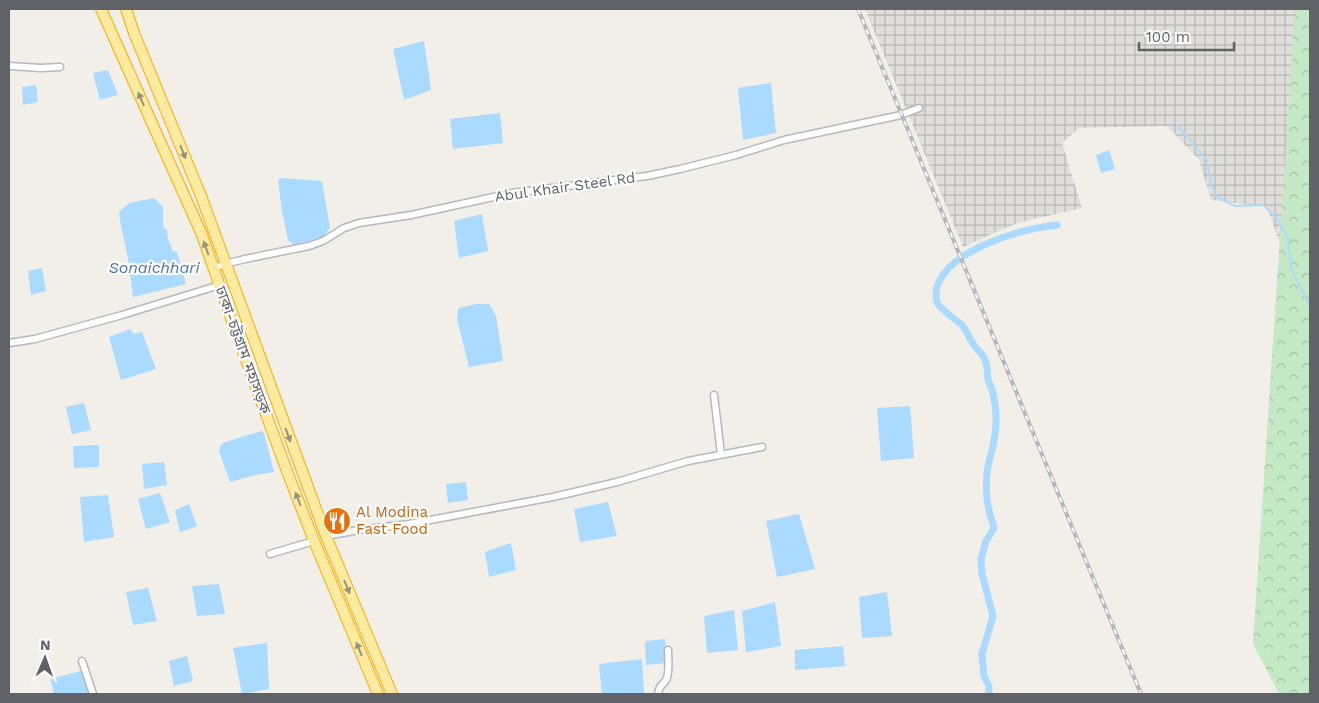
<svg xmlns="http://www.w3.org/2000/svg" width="1319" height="703" viewBox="0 0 1319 703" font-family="'Work Sans','Noto Sans Bengali',sans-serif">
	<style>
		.industrial { fill: url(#industrial-grid) }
		.forest { fill: url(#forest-crowns) }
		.water { fill: #aadaff }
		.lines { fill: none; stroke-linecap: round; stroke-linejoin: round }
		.stream { stroke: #aadaff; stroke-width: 2 }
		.canal { stroke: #aadaff; stroke-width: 7 }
		.minor-casing { stroke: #b5b8bc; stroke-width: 9 }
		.trunk-casing { stroke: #f9ab00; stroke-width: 12 }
		.minor { stroke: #fff; stroke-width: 6 }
		.trunk { stroke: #feeaa1; stroke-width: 10 }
		.rail-casing { stroke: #b6b7b8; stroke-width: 4 }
		.rail { stroke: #fff; stroke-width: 2; stroke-dasharray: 5.5; stroke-linecap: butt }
		.oneway { fill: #97927c }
		.labels { text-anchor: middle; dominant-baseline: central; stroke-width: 4.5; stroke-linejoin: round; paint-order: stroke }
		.street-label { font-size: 15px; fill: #5f6368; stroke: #fff }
		.food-label { font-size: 15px; fill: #c56008; stroke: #fff; text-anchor: start }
		.water-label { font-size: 16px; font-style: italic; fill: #4174aa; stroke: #fff }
	</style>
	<defs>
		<pattern id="industrial-grid" width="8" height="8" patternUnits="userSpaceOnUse" patternTransform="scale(1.25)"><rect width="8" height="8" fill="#e0deda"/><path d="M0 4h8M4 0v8" fill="none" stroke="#b9b8b5"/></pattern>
		<pattern id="forest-crowns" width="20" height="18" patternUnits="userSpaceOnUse" patternTransform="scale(1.25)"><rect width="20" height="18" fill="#c5e8c5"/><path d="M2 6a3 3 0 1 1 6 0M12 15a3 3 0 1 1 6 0" fill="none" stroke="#a3c0a4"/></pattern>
	</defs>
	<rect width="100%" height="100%" fill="#f1efe8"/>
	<polygon class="industrial" points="865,9 1310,9 1304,311 1267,207 1211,200 1199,160 1167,126 1079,128 1062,143 1082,208 1017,223 963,247"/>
	<polygon class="forest" points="1295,9 1310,9 1310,694 1279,694 1253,644"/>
	<g class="water">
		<polygon points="424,41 431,90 404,100 393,49"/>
		<polygon points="108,70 118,95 100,100 93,73"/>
		<polygon points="771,83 776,133 743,140 738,88"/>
		<polygon points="36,85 38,102 23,105 22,87"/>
		<polygon points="500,113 503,143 453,149 450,119"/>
		<polygon points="1109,150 1115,169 1101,173 1096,155"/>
		<polygon points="280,178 322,181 330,228 323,237 294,245 288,240 282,211 278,181"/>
		<polygon points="154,198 163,207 163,224 164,228 167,230 168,239 173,251 177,252 186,284 133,297 128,258 121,226 119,212 129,203"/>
		<polygon points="482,214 488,251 459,258 454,221"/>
		<polygon points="42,268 46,291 31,295 28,271"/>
		<polygon points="476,304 489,304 496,316 503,361 469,367 457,319 458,310 459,308"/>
		<polygon points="130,329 134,334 142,332 156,369 121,380 109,337"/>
		<polygon points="84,403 91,430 72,434 66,407"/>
		<polygon points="910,406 914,458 881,461 877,408"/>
		<polygon points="261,431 264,433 274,472 255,475 230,482 219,451 220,447 223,443"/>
		<polygon points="99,445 99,467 74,468 73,446"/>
		<polygon points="164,462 167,485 144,489 142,464"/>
		<polygon points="466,482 468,500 448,503 446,484"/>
		<polygon points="160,493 170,522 146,529 138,499"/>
		<polygon points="108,495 114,537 84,542 80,497"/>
		<polygon points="608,502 617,536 580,542 574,509"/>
		<polygon points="189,504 197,526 180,532 175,510"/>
		<polygon points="799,514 815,569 777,577 766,521"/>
		<polygon points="511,543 516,570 489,577 485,552"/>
		<polygon points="219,584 225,614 197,616 192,586"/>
		<polygon points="148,588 157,621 133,625 126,592"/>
		<polygon points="887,592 892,636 862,638 859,597"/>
		<polygon points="775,602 781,646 746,652 742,611"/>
		<polygon points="734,610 738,650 707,653 704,616"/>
		<polygon points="665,639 667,663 646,665 645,643 646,641"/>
		<polygon points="267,643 269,689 242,694 233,648"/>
		<polygon points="843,646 845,666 795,670 795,650"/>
		<polygon points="187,656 193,681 174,686 169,661"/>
		<polygon points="642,659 644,694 602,694 599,664"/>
		<polygon points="81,671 89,694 54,694 50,679"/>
	</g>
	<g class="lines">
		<polyline class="stream" points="1177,125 1192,142 1207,161 1211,184 1217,197 1235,206 1263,205 1277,218 1288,238 1291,269 1310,306"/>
		<path class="canal" d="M989,694V686L984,676L982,654L993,616L982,574L981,559L986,541L994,528C993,522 990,516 989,510C986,498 986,484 987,472C988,463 991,455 993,446C997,429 997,410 993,393C992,388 989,384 988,379C987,372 988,366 985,360C983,354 977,350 974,345C969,338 967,331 962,325C956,320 939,308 937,302C935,297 936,292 937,287C949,249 1021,229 1057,225"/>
		<g class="minor-casing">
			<g id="minor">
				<polyline points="9,66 41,68 60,67"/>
				<polyline points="214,268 225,264 245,259 309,246 323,241 344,228 359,223 411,215 512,193 647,176 680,169 736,155 784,140 901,115 919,108"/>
				<polyline points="9,343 35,339 122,315 220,285"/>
				<polyline points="714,395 721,454"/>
				<polyline points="326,536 359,530 409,524 553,497 617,482 688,461 762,447"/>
				<polyline points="270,554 314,541"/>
				<polyline points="82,661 93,694"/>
				<path d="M658,694C659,685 662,686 666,680C670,674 668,657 668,650"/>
			</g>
		</g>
		<g class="trunk-casing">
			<g id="trunk">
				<polyline points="101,9 202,235 235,330 288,474 314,541 378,694"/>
				<polyline points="126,9 134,33 201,196 326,536 392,694"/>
			</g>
		</g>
		<use href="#minor" class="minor"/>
		<use href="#trunk" class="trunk"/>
		<g class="rail-casing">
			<polyline id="rail" points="858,9 1141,694"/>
		</g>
		<use href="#rail" class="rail"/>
	</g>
	<defs><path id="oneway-solid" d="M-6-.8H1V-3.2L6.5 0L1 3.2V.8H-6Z" transform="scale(1.25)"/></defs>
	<g class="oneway">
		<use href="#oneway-solid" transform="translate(141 99) rotate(-114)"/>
		<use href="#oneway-solid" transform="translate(183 152) rotate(68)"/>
		<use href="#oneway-solid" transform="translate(206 248) rotate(-110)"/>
		<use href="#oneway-solid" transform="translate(288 435) rotate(70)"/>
		<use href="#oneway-solid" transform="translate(298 499) rotate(-111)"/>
		<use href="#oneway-solid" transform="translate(347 587) rotate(67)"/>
		<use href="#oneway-solid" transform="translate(359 649) rotate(-112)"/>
	</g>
	<defs>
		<g id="restaurant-disc" transform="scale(1.4375)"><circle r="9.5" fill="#e8710a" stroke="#fff"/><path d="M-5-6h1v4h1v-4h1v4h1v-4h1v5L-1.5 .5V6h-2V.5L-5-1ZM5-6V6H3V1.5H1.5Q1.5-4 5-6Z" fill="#fff"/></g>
	</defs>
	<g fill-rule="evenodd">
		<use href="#restaurant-disc" x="337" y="521"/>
	</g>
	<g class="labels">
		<g class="street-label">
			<text transform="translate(565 187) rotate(-8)">Abul Khair Steel Rd</text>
			<text transform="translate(243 350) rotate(70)">ঢাকা-চট্টগ্রাম মহাসড়ক</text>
		</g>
		<g class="food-label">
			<text x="356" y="512">Al Modina<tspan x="356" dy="17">Fast Food</tspan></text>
		</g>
		<g class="water-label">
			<text x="154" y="267">Sonaichhari</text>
		</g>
	</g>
	<rect width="1319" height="703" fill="none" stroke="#5f6368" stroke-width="20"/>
	<g transform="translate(45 658) rotate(2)" stroke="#ffffff" stroke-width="4" paint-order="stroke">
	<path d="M0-4L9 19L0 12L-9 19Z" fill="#5f6368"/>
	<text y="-8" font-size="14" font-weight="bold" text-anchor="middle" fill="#5f6368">N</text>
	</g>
	<path d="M1139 42v8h95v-8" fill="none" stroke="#5f6368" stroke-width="2.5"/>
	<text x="1146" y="42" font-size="15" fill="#5f6368" stroke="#ffffff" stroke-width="4" paint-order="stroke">100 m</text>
</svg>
